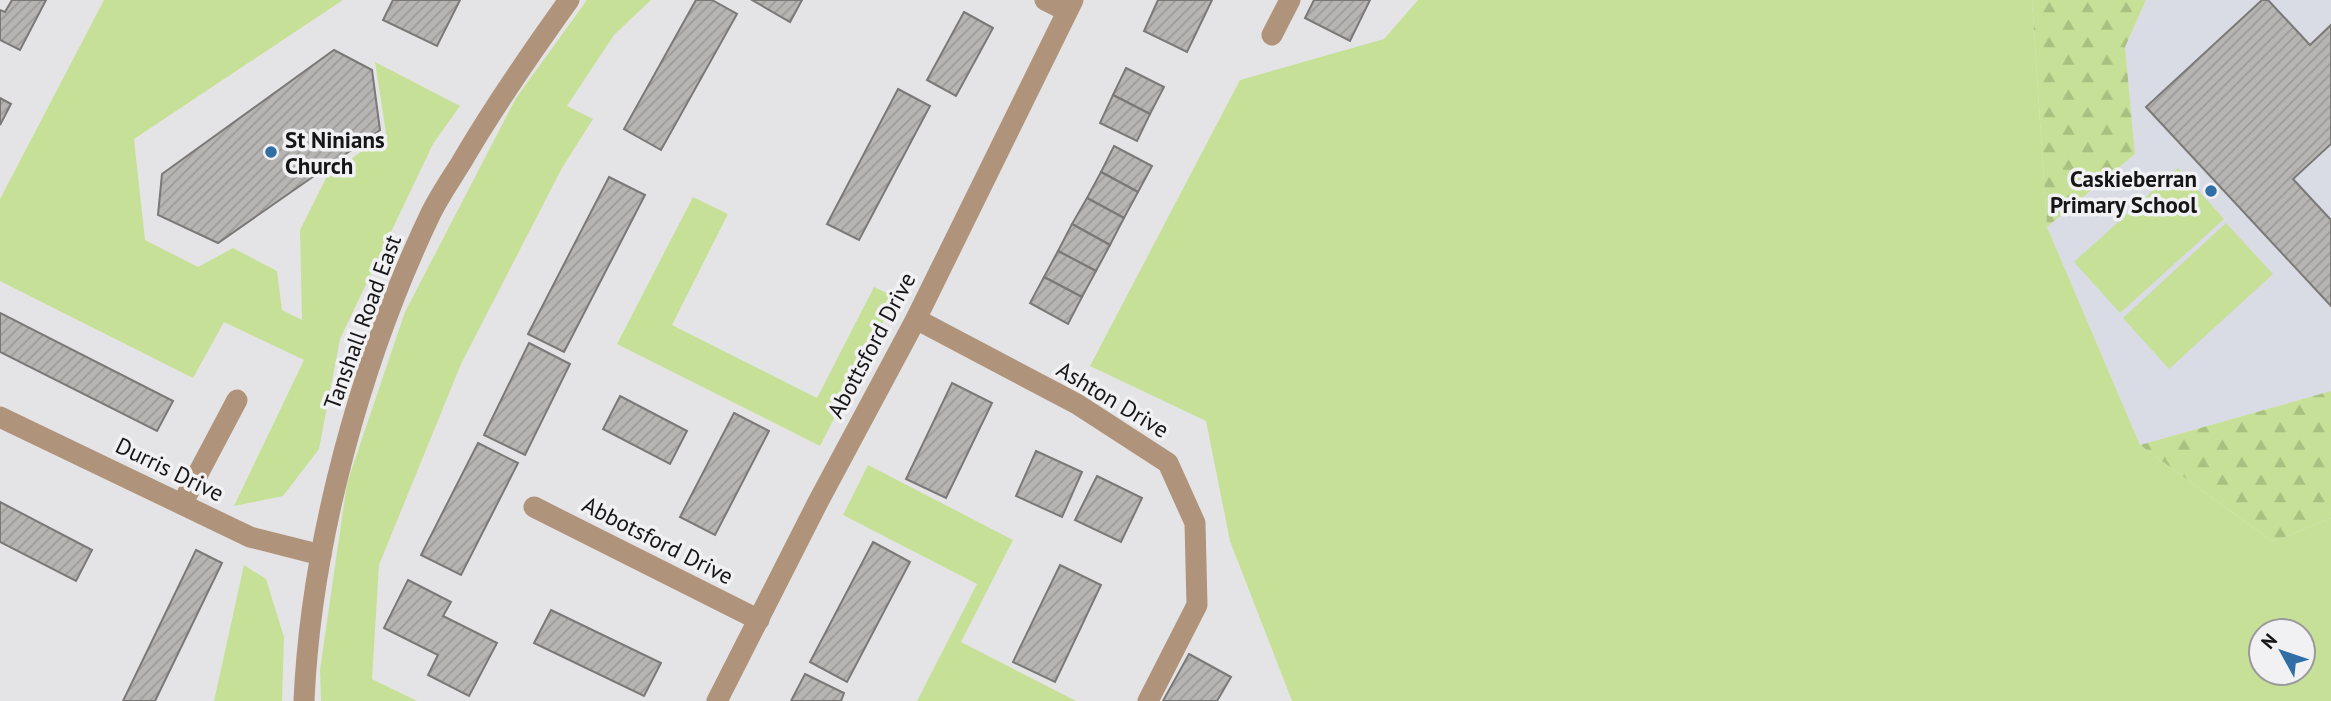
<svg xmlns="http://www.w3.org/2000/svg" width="2331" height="701" viewBox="0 0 2331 701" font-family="'PT Sans',sans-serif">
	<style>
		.built { fill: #d9dbe5 }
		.green { fill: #c6e197; fill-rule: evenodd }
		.forest { fill: url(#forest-firs) }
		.building { fill: url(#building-hatch); stroke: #7b7977; stroke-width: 2 }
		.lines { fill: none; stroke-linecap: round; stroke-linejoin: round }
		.minor { stroke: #b0937b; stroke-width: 21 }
		.poi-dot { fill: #316ea6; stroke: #f1f1f4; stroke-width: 2.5 }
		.labels { text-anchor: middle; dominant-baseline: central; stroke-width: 7; stroke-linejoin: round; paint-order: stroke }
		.poi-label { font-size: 23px; font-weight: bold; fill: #161617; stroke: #f1f1f4; text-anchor: start }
		.street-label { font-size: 23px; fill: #161617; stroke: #f1f1f4 }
	</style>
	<defs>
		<pattern id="forest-firs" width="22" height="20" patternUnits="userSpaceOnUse" patternTransform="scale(1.75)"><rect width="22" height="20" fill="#c6e197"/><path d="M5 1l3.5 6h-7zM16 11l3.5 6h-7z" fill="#a9c081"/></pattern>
		<pattern id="building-hatch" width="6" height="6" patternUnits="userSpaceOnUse" patternTransform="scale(1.75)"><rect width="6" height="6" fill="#b7b5b4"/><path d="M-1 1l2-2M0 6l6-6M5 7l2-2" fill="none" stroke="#9d9b9a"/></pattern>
	</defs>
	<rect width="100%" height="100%" fill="#e4e4e6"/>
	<polygon class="built" points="2146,0 2331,0 2331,391 2140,445 2047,227 2135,154 2125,47"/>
	<g class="green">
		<polygon points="104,0 343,0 134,139 145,240 198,267 233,248 277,271 282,310 302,320 300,230 326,178 386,133 375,62 460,106 433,144 340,339 319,449 283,496 234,506 304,360 224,322 193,378 0,281 0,199"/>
		<polygon points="587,0 651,0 614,35 567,106 593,119 562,168 461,364 379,565 372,679 417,701 321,701 320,670 347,483 405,312 516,98"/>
		<path d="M1418,0H2032L2047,227L2140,445L2273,542L2331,518V701H1292L1230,541L1206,421L1090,366L1240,80L1384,39ZM2261,631H2303V673H2261Z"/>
		<polygon points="2178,168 2224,219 2120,313 2074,262"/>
		<polygon points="693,197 728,214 672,325 817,398 874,287 896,297 820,446 617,344"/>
		<polygon points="2226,223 2273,274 2169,369 2123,318"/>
		<polygon points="868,465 1013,540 961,642 1076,701 917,701 977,584 843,515"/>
		<polygon points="244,565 266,579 284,637 282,701 214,701"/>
	</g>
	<g class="forest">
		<polygon points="2032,0 2146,0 2125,47 2135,154 2047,227"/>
		<polygon points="2331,391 2331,518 2273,542 2140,445"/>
	</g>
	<g class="building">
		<polygon points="12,0 46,0 20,50 0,40 0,10 5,12"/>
		<polygon points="393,0 460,0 437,46 383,20"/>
		<polygon points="696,0 712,0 737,14 661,150 624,129"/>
		<polygon points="752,0 802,0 790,22"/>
		<polygon points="1158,0 1212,0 1187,52 1144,31"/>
		<polygon points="1314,0 1370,0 1350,41 1305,18"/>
		<polygon points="2262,0 2268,0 2310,45 2331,25 2331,144 2293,179 2331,220 2331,306 2146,107"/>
		<polygon points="964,12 993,28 956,96 927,80"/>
		<polygon points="334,50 372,70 380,130 218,243 158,215 162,174"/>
		<polygon points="1126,68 1164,87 1150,114 1113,95"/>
		<polygon points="898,89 930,106 859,240 827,224"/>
		<polygon points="1113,95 1150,114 1137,141 1100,123"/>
		<polygon points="0,98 11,104 0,125"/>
		<polygon points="1114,146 1152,166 1138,192 1101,172"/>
		<polygon points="1101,172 1138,192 1124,218 1087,198"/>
		<polygon points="609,177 645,195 564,352 528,334"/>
		<polygon points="1087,198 1124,218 1110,245 1072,224"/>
		<polygon points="1072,224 1110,245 1096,271 1058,251"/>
		<polygon points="1058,251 1096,271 1082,297 1044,277"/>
		<polygon points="1044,277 1082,297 1068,324 1030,303"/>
		<polygon points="0,313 173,401 157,431 0,352"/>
		<polygon points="529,343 570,364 525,455 484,435"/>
		<polygon points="952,383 992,403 946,498 906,479"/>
		<polygon points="620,396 687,431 670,464 603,429"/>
		<polygon points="734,413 769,431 715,535 680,517"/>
		<polygon points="478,443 518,463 461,575 421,555"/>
		<polygon points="1036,451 1082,472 1062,517 1016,496"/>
		<polygon points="1097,476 1142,498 1121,542 1075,520"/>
		<polygon points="0,502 92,550 76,581 0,542"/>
		<polygon points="873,542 910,562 847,682 810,662"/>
		<polygon points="196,550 222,563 155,701 123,701"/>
		<polygon points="1060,565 1101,585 1055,682 1013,662"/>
		<polygon points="408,580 451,602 443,616 497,643 469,696 428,675 438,655 384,628"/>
		<polygon points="551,610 661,663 644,696 534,643"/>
		<polygon points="1189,654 1231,677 1217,701 1163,701"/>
		<polygon points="805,674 844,693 841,701 791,701"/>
	</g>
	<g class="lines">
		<g class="minor">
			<polyline points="1045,0 1067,11"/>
			<polyline points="1272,35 1290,0"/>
			<polyline points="916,319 1077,404 1168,463 1195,523 1197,605 1148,701"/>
			<polyline points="0,417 250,537 321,555"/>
			<polyline points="182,504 237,400"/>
			<polyline points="534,507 759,620"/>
			<path d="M304,701C311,541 362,357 431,213C440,195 451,179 461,163C494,106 531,53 569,0"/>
			<polyline points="717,701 818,502 916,319 1073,0"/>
		</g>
	</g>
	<g class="poi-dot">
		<circle cx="271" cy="152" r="7"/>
		<circle cx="2211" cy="191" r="7"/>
	</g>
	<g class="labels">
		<g class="poi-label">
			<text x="285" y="139">St Ninians<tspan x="285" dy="26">Church</tspan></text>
			<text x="2197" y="178" text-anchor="end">Caskieberran<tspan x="2197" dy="26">Primary School</tspan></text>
		</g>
		<g class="street-label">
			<text transform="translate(362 322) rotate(-70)">Tanshall Road East</text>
			<text transform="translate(871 345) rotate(-62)">Abottsford Drive</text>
			<text transform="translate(1113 399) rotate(31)">Ashton Drive</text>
			<text transform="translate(170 469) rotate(26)">Durris Drive</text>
			<text transform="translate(658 540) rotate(27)">Abbotsford Drive</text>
		</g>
	</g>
	<g transform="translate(2282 652) rotate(310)"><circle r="33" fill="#f1f1f4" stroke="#99999c" stroke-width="2"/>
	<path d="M0-5L12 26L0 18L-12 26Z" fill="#316ea6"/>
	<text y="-10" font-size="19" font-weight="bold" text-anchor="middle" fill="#161617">N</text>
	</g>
</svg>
